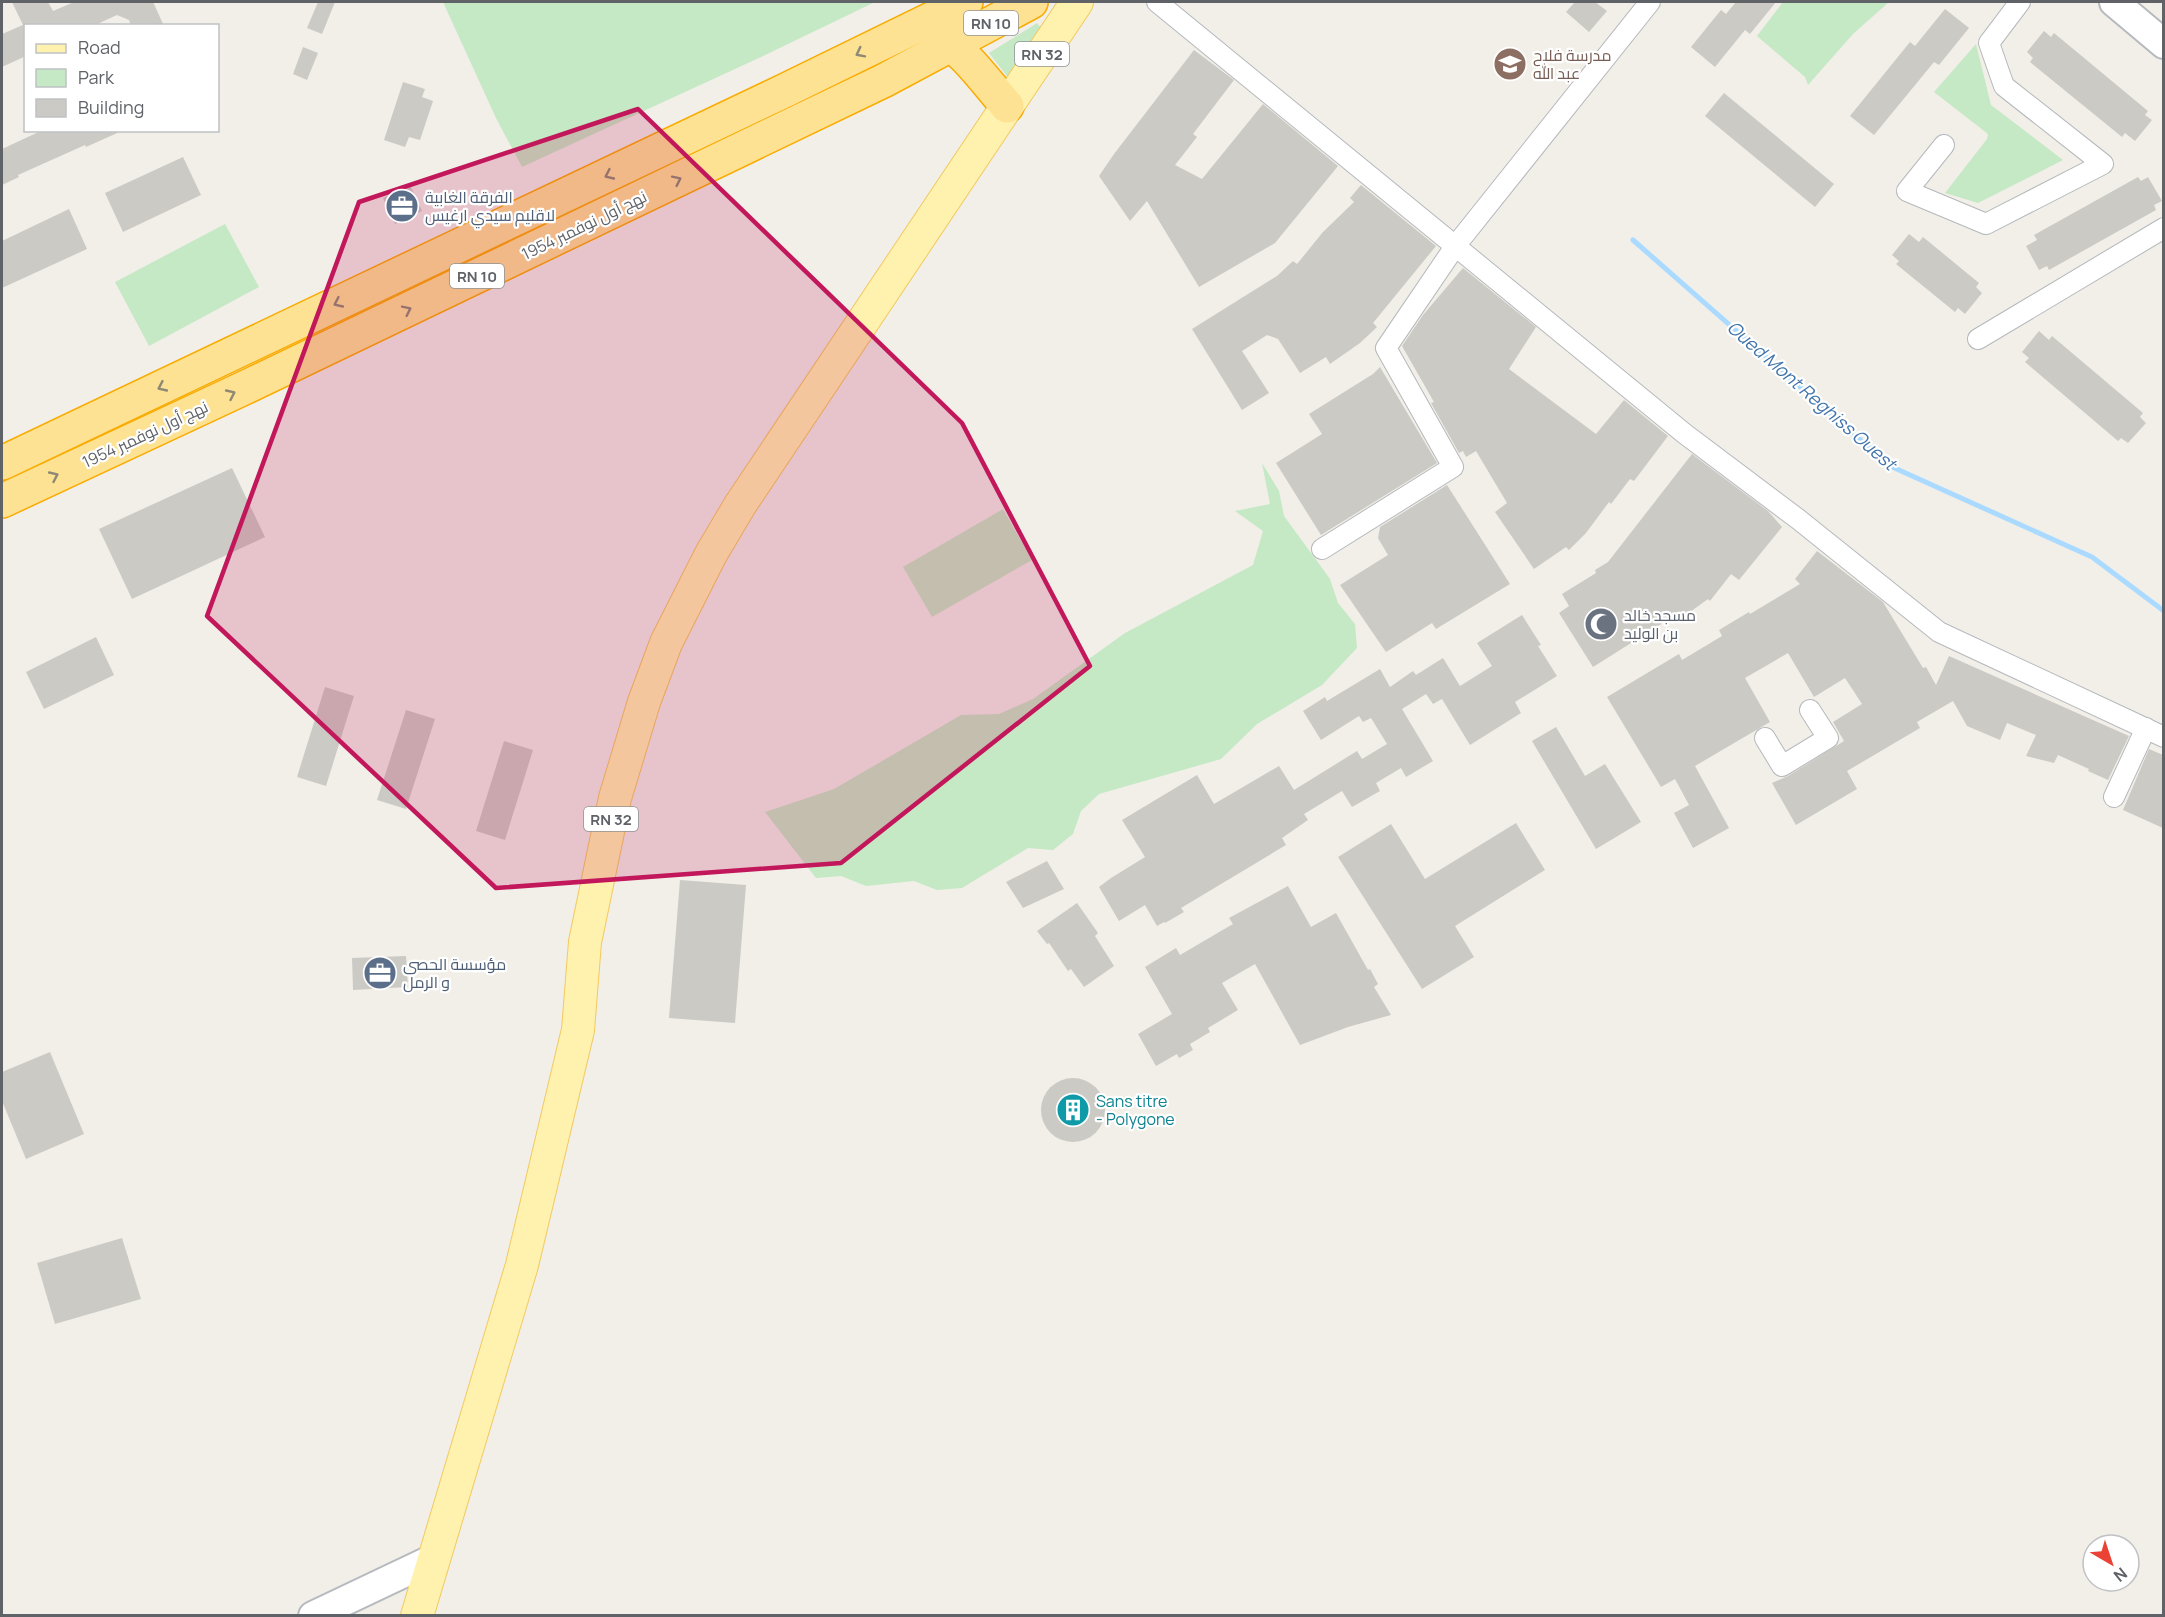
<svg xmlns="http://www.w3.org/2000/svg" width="2165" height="1617" viewBox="0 0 2165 1617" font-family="Manrope,Cairo,sans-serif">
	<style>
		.green { fill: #c5e8c5 }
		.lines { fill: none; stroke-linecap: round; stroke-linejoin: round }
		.stream { stroke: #aadaff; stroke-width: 5 }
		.building { fill: #cccac5 }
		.street-casing { stroke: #b5b8bc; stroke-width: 22 }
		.secondary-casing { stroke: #b6babf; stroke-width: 32 }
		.primary-casing { stroke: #f2c960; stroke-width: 34 }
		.highway-casing { stroke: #f9ab00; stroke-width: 36 }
		.street { stroke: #fff; stroke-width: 20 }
		.secondary { stroke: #fff; stroke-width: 28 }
		.primary { stroke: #fff2af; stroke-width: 32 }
		.highway { stroke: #fde293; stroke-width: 33 }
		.oneway { stroke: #8e8975 }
		.marked { fill: #c2185b; fill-opacity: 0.2; stroke: #c2185b; stroke-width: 4.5; stroke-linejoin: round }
		.labels { text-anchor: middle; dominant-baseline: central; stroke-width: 4.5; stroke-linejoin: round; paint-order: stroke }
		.shield { fill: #fff; stroke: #8f9295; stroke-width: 1.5 }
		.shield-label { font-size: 15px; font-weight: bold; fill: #5f6368 }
		.education-label { font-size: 16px; fill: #785e54; stroke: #fff; text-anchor: start }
		.service-label { font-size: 16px; fill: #4e5e75; stroke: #fff; text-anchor: start }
		.street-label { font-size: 16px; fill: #5f6368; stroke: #fff }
		.worship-label { font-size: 16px; fill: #5b616d; stroke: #fff; text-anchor: start }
		.culture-label { font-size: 16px; fill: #0d838f; stroke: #fff; text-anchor: start }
		.water-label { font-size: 18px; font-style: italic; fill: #4174aa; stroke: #fff }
	</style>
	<rect width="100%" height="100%" fill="#f1efe8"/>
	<g class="green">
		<polygon points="443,2 875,2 761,57 522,167 496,118"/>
		<polygon points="1783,2 1889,2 1853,34 1808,85 1805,77 1757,36"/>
		<polygon points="1037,23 1046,34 1013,84 989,53"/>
		<polygon points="1976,44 1991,105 2063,160 1978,203 1945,193 1987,139 1988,134 1934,92"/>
		<polygon points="225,224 259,287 149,346 115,282"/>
		<polygon points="1262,463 1279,491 1284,516 1330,579 1338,603 1355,624 1357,648 1322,685 1257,724 1221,759 1099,794 1081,811 1073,834 1053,850 1028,848 962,888 937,890 914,881 866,886 841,876 816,878 765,812 834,789 961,715 999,714 1033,699 1125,633 1253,565 1263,531 1235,511 1270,504"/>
		<polygon points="1003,509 1032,560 932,617 903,567"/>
	</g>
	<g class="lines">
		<polyline class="stream" points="1633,240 1890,466 2092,557 2164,611"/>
	</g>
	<g class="building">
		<polygon points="12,2 48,2 53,11 74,2 153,2 164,26 131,26 129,20 117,15 93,26 26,26 26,56 2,67 2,34 23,25"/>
		<polygon points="318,2 335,2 322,34 307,28"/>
		<polygon points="1575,2 1595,2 1607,11 1589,32 1566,12"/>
		<polygon points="1736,2 1776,2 1750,34 1745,30 1715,67 1691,47 1721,10 1726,14"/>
		<polygon points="1945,9 1969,28 1939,65 1934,62 1874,135 1850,116 1910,42 1915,46"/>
		<polygon points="2044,31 2051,37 2054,33 2148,111 2145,115 2152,120 2135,141 2125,133 2122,137 2030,62 2033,58 2027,52"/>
		<polygon points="303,47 318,53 307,80 293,74"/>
		<polygon points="1194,50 1234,80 1193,134 1197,137 1175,165 1202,179 1263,104 1338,166 1275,243 1199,287 1147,201 1130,221 1099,176 1114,154"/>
		<polygon points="403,82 425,89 422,97 433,101 420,140 409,137 405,147 384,140"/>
		<polygon points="1724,93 1834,184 1815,207 1705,116"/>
		<polygon points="43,130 124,130 86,147 85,145 18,175 19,177 2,185 2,149"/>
		<polygon points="183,157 201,195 123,232 105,193"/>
		<polygon points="2138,177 2141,181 2148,177 2162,201 2154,205 2156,210 2049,270 2047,266 2039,270 2026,246 2037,240 2034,235"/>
		<polygon points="410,185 422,211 395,224 383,198"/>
		<polygon points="1361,185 1436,246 1373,323 1377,327 1360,343 1330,364 1326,357 1300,373 1278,339 1267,335 1242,351 1269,393 1242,410 1192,329 1277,276 1293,261 1297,264 1323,232 1354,202 1350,198"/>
		<polygon points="69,209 87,249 2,288 2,241"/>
		<polygon points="1909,234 1919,242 1923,237 1979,283 1976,287 1982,293 1965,314 1958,308 1955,312 1896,264 1899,261 1892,255"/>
		<polygon points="1463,268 1536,327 1509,369 1596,434 1624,400 1668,436 1634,481 1630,479 1611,504 1609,502 1586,533 1569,550 1566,547 1534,569 1495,512 1507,503 1476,451 1466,457 1463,451 1459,453 1431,403 1434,402 1402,346 1423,315"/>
		<polygon points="2039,331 2049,340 2052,336 2143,413 2140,417 2146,423 2128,443 2121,438 2118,441 2025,362 2029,358 2022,352"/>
		<polygon points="1380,367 1437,463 1321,535 1276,463 1322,434 1309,414 1373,374"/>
		<polygon points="1692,454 1768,511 1782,527 1739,580 1731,574 1710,601 1708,599 1679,620 1674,616 1593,667 1559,613 1569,606 1562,594 1596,573 1595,570 1608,562"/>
		<polygon points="232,468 265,537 132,599 99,529"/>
		<polygon points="1447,485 1510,584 1436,629 1432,623 1386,652 1340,585 1388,555 1378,538 1380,527"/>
		<polygon points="1817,551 1883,602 1923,668 1926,667 1936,685 1949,656 2129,736 2108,780 2088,771 2089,769 2058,755 2054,763 2026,756 2036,735 2007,723 2000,740 1967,726 1953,701 1917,722 1920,728 1847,771 1857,789 1796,825 1772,783 1788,776 1844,741 1833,722 1862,704 1845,678 1814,697 1788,653 1745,678 1770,722 1695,766 1729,828 1693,848 1674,813 1689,805 1675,779 1661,787 1607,697 1679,654 1682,660 1722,636 1719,630 1749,612 1750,614 1800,584 1795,579"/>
		<polygon points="1522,615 1541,645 1538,646 1557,676 1515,702 1521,713 1470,745 1442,699 1433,704 1426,694 1402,709 1433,761 1406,777 1401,768 1376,783 1380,791 1352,807 1342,791 1304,814 1308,820 1282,838 1286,845 1181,908 1184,912 1165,923 1164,922 1157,926 1145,905 1119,921 1099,887 1111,878 1145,857 1122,820 1197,775 1214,804 1279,766 1294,790 1357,751 1362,759 1387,744 1371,718 1363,722 1359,716 1321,740 1303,711 1325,697 1327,701 1380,669 1390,687 1413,671 1416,675 1443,658 1460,686 1492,666 1477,643"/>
		<polygon points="96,637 114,675 44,709 26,672"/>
		<polygon points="325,687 354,696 326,786 297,777"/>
		<polygon points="406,710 435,719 406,809 377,800"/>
		<polygon points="1556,727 1585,776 1605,764 1641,822 1596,849 1532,741"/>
		<polygon points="504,741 533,750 505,840 476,831"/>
		<polygon points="2149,749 2163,755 2163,828 2123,810"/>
		<polygon points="1516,823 1545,870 1455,926 1474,957 1422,989 1338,857 1391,824 1425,879"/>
		<polygon points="1047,861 1064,889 1023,908 1006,882"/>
		<polygon points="680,880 746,885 735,1023 669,1018"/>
		<polygon points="1288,886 1311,927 1336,913 1368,970 1370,969 1378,984 1374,987 1391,1015 1348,1027 1300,1045 1255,964 1222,983 1238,1010 1208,1028 1210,1032 1190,1044 1193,1050 1179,1058 1177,1054 1156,1066 1138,1034 1172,1014 1145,967 1176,948 1180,955 1233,924 1229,918"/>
		<polygon points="1077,903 1098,933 1095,936 1114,966 1084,987 1071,969 1068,971 1049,943 1047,944 1037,931"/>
		<polygon points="406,956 408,987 353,990 352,958"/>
		<polygon points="50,1052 84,1134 26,1159 2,1101 2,1072"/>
		<circle cx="1073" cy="1110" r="32"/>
		<polygon points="122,1238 141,1299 55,1324 37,1263"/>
	</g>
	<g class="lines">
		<g class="street-casing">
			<g id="street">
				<polyline points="1157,2 1685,434 1798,519 1939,632 2164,737"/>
				<polyline points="1944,145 1907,191 1986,224 2103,164 2004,86 1989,43 2020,2"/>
				<polyline points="1978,339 2164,228"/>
				<polyline points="1322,549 1453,467 1386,348 1456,245 1650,2"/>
				<polyline points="1765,738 1782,766 1828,738 1810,710"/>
				<polyline points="2114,797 2146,728"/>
			</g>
		</g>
		<g class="secondary-casing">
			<g id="secondary">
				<polyline points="2114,2 2164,44"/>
				<polyline points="313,1616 433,1559"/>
			</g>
		</g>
		<g class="primary-casing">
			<polyline id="primary" points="417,1616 522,1265 578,1030 585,942 615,798 644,702 666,643 711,554 740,505 1077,2"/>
		</g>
		<g class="highway-casing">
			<g id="highway">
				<path d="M934,34C964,49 985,81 1007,106"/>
				<polyline points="2,463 786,90 966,2"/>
				<polyline points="2,501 244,388 883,81 1031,2"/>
			</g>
		</g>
		<use href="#street" class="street"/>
		<use href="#secondary" class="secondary"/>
		<use href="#primary" class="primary"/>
		<use href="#highway" class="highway"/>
	</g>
	<defs><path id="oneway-chevron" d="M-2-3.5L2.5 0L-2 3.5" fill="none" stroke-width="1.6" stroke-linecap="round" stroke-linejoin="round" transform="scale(1.5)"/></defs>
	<g class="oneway">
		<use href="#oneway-chevron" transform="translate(860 53) rotate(153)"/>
		<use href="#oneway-chevron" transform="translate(609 175) rotate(155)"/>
		<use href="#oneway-chevron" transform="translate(677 180) rotate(-26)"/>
		<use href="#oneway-chevron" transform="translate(338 303) rotate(155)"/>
		<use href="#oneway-chevron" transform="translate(407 310) rotate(-26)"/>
		<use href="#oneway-chevron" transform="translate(162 387) rotate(155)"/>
		<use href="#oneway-chevron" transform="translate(231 394) rotate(-25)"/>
		<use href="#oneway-chevron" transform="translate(54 476) rotate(-25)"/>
	</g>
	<path class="marked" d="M638,109L962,423L1090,666L841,863L496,888L207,616L359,202Z"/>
	<defs>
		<g id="school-disc" transform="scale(1.725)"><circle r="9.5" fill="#8d6e63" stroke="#fff"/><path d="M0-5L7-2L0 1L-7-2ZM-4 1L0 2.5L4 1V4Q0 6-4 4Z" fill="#fff"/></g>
		<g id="office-disc" transform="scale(1.725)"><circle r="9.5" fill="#5c6f8a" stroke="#fff"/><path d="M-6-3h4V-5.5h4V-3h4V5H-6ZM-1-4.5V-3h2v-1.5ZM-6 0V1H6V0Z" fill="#fff"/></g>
		<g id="mosque-disc" transform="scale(1.725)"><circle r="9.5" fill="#6b7280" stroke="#fff"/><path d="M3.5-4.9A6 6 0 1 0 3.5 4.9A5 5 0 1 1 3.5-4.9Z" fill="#fff"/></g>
		<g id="building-disc" transform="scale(1.725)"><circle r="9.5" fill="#0f9aa8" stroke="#fff"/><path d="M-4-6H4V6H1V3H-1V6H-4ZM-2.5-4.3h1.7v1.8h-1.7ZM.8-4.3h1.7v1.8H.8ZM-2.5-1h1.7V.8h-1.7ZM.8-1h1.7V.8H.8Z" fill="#fff"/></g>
	</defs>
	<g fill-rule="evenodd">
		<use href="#school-disc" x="1510" y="64"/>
		<use href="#office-disc" x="402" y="206"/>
		<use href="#mosque-disc" x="1601" y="624"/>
		<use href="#office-disc" x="380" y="973"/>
		<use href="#building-disc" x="1073" y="1110"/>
	</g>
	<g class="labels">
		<g class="shield">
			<rect x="964" y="11" width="54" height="24" rx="4.5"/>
			<rect x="1015" y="42" width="54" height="24" rx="4.5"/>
			<rect x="450" y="264" width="54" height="24" rx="4.5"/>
			<rect x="584" y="807" width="54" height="24" rx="4.5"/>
		</g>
		<g class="shield-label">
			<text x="991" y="23">RN 10</text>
			<text x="1042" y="54">RN 32</text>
			<text x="477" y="276">RN 10</text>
			<text x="611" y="819">RN 32</text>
		</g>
		<g class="education-label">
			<text x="1533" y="55">مدرسة فلاح<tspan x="1533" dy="18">عبد الله</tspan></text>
		</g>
		<g class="service-label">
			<text x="425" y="197">الفرقة الغابية<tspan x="425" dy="18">لاقليم سيدي ارغيس</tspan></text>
			<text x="403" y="964">مؤسسة الحصى<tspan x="403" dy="18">و الرمل</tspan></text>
		</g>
		<g class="street-label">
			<text transform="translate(584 225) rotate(-26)">نهج أول نوفمبر 1954</text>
			<text transform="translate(145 434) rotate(-25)">نهج أول نوفمبر 1954</text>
		</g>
		<g class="worship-label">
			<text x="1624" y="615">مسجد خالد<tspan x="1624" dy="18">بن الوليد</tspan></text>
		</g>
		<g class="culture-label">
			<text x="1096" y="1101">Sans titre<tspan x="1096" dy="18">- Polygone</tspan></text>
		</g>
		<g class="water-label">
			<text transform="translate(1812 395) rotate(41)">Oued Mont Reghiss Ouest</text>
		</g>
	</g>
	<rect width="2165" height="1617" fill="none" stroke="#5f6368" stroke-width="6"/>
	<rect x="24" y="24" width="195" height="108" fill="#ffffff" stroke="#bfc1c3" stroke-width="1.5"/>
	<rect x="36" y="44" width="30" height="9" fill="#fff2af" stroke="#bfc1c3" stroke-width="1.5"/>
	<text x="78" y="54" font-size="18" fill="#5f6368">Road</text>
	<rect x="36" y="69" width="30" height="18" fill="#c5e8c5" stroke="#bfc1c3" stroke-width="1.5"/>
	<text x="78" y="84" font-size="18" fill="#5f6368">Park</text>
	<rect x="36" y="99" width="30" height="18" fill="#cccac5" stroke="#bfc1c3" stroke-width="1.5"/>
	<text x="78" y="114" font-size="18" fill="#5f6368">Building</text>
	<g transform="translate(2111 1563) rotate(141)"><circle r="28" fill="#ffffff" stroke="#bfc1c3" stroke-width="1.5"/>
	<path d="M0-4.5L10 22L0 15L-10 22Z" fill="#ea4335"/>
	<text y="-9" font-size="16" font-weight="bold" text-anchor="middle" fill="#5f6368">N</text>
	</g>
</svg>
